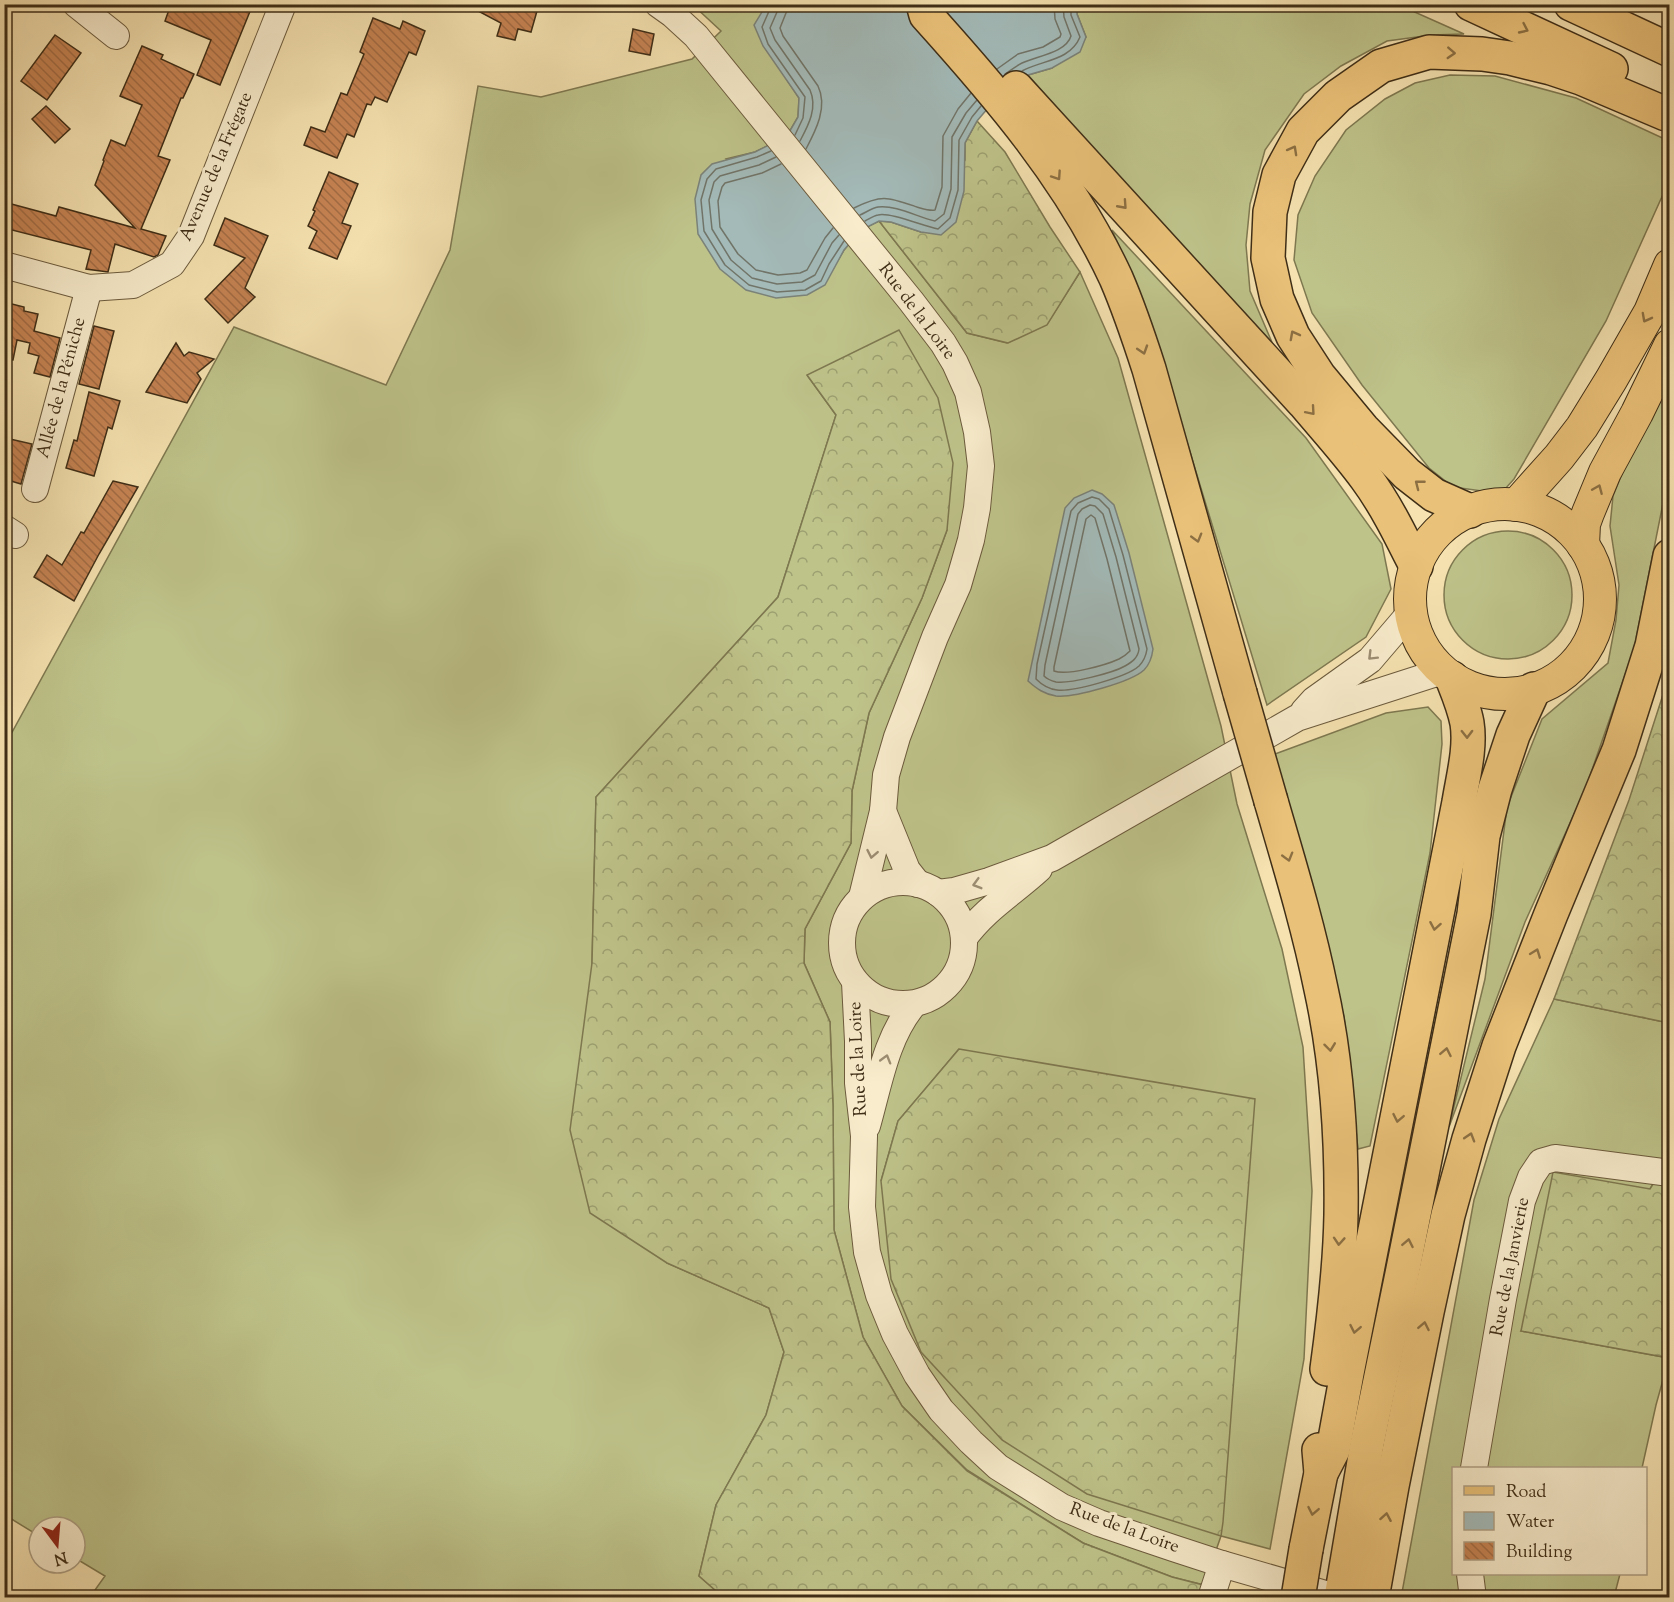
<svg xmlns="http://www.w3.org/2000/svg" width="1674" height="1602" viewBox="0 0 1674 1602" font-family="'Sorts Mill Goudy',serif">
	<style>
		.grass { fill: #bec38a; stroke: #7e7850; stroke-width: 1.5; fill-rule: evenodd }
		.forest { fill: url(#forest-crowns); stroke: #7e7850; stroke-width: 1.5 }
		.water { fill: #a3bab8; stroke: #7b8278; stroke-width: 1.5 }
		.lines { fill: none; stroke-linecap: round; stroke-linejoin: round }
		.shore { stroke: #717468; stroke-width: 1.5 }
		.building { fill: url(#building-back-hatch); stroke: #3f2e17; stroke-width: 1.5 }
		.minor-casing { stroke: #6c5b3d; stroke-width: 28 }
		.major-casing { stroke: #3f2e17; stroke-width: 34 }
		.highway-casing { stroke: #3f2e17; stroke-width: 36 }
		.minor { stroke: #f8eccc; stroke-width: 26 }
		.major { stroke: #eac178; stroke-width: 32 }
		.highway { stroke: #eac178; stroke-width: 33 }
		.highway-bridge-casing { stroke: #3f2e17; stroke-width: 36; stroke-linecap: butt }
		.highway-bridge { stroke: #eac178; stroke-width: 33 }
		.oneway { stroke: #8c7043 }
		.oneway2 { stroke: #9c8d72 }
		.labels { text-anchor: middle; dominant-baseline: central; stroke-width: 6; stroke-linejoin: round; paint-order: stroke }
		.street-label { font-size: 18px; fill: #3f2e17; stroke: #f8eccc }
	</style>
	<defs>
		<pattern id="forest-crowns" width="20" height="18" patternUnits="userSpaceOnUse" patternTransform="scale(1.5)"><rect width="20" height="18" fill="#bec38a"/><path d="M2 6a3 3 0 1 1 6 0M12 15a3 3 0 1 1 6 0" fill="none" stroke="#9c9f70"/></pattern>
		<pattern id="building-back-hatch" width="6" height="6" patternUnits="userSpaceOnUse" patternTransform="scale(1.5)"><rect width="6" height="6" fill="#c68353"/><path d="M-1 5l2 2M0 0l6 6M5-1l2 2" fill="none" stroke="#a26c44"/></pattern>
	</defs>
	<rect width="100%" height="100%" fill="#f5e2b0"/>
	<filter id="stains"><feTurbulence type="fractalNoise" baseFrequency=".00333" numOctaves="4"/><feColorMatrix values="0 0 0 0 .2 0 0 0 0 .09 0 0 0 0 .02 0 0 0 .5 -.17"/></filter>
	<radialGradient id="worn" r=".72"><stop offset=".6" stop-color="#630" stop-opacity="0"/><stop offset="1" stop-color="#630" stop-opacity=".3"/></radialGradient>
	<g class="grass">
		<path d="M693,5H771L765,7L785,77L799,98L798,117L787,136L755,152L726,159L834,267L844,250L861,230L879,221L967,333L1007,343L1047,324L1080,272L1118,358L1221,726L1237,804L1282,949L1303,1047L1312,1191L1304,1359L1270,1549L1221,1536L1204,1585L1172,1577L1083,1543L967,1470L902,1406L863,1337L834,1230L833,1106L830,1022L804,963L805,929L851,843L852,791L869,713L922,598L947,530L807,375L836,415L778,597L596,797L592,963L667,1263L769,1308L784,1352L766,1415L716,1505L699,1576L723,1597H90L105,1576L75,1558V1527H39V1536L5,1515L4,747L234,327L386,385L450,250L478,86L541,97L692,59L721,31ZM959,1049L881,1181L898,1121Z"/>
		<polygon points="1077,5 1399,5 1464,34 1432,35 1387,41 1341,66 1304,94 1265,150 1250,204 1246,245 1250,291 1274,347 1108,166 1028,75 1052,68 1086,37 1077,14"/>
		<polygon points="1450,75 1495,76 1576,98 1669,141 1669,181 1606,321 1514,479 1505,489 1482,491 1453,487 1429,468 1362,385 1312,313 1294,260 1298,215 1315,176 1346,130 1385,99 1415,83"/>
		<polygon points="1112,230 1306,438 1382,544 1391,589 1366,637 1267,705 1148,314"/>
		<polygon points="1669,381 1669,473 1634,649 1585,790 1525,922 1449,1127 1485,979 1507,807 1542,719 1608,663 1616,620 1619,585 1610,526 1613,496 1633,447"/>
		<circle cx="1508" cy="595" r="64"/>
		<polygon points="1428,707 1441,721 1442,744 1430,853 1370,1146 1358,1149 1344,1017 1275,754 1386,713"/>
		<polygon points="1554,999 1669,1023 1669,1159 1650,1189 1521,1331 1669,1358 1656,1405 1642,1468 1454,1468 1454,1574 1620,1574 1614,1597 1401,1598 1474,1200 1499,1119"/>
	</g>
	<g class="forest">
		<polygon points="977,121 1005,152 1050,227 1080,272 1047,325 1008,343 967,333 879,221 891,222 921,232 965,160 965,143"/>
		<polygon points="899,330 938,398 953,463 947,530 922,598 869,713 852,791 851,843 805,929 804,963 830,1022 833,1106 834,1230 863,1337 902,1406 967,1471 1083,1543 1172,1577 1250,1597 723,1597 699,1576 716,1505 766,1415 784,1352 769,1308 667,1263 590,1213 570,1130 592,963 596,797 778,597 836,415 807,375"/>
		<polygon points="1669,676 1669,1023 1554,999 1629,800"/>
		<polygon points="959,1049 1255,1099 1223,1522 1221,1536 1087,1494 1002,1440 921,1352 891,1279 881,1181 898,1121"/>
		<polygon points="1669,1159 1669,1358 1521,1331 1553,1172 1650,1189"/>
	</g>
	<g class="water">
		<polygon points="771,4 1077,5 1077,14 1086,37 1080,52 1052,68 1028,75 1000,94 977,121 965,143 964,191 956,222 941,235 921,232 891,222 879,221 861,230 844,250 825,285 807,295 776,298 746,290 720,269 698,234 695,199 701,175 712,164 755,152 787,136 798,117 799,98 763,46 754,25 765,7"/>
		<path d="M1092,490L1102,494L1114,505L1129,553L1153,649C1152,657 1150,664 1144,670C1131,682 1074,698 1056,696C1044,694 1037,689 1028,681L1065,508L1074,498Z"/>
	</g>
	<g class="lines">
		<g class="shore">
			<polyline points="771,4 770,9 762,27 768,44 805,97 803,118 795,135"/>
			<path d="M779,4L777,12L770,28L775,40L810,90C818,108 808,126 800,141"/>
			<path d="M788,4L786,13L780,28L783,36L818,86C828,107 816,130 806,149"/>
			<polyline points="997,69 1018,54 1043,47 1060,37 1061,34 1055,19 1054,4"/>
			<path d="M1022,71C1042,60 1070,61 1080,37L1071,15V4"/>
			<path d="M1005,74C1011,70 1016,66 1022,63C1036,56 1066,53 1071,36L1064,17L1063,4"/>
			<polyline points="771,151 757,157 716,169 707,179 701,200 704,231 725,265 749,285 777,292 805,290 821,281 829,264 844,241"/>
			<polyline points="776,157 759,165 720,176 714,182 709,200 712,229 731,260 752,278 777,284 802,282 815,275 832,243 839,235"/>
			<polyline points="781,164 762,173 725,183 722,187 718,201 720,227 738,254 756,270 778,275 800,273 807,270 825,238 833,228"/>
			<path d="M854,208C882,194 888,197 917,207C924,209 929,211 935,210L942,187L943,136L958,109L971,93"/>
			<path d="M860,215C865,213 872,208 878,207C897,205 917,217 935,221L944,214L951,189L952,137L966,113L977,100"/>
			<path d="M865,221C869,219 873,216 878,215C890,212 923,226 938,229L950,218L958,190L959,140L972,117L981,106"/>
			<path d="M1092,497L1099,499L1109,509L1123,555L1147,649C1146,656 1144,661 1139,666C1127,677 1073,692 1057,690C1048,689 1042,685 1036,679L1037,664L1071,511L1078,503Z"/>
			<path d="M1090,505L1095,506L1103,514L1116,557L1139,649C1138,658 1132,662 1125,666C1113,673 1069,684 1056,682C1052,681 1047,679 1044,676L1045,665L1078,514L1082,509Z"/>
			<path d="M1091,515L1095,518L1107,559L1130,651C1127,654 1123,657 1119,659C1106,665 1067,676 1054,671V667L1086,519Z"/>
		</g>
	</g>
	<g class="building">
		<polygon points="171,4 253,4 220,85 197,75 211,40 165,21"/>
		<polygon points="465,4 513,4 537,11 531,32 518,29 515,40 497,36 501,23"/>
		<polygon points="373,18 400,29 403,21 425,31 416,55 409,52 387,102 375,97 371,105 367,104 354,137 347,134 337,158 304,145 311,127 325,132 341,93 347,95 364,54 360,52"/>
		<polygon points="633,29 654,34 650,55 629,51"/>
		<polygon points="55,35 81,53 47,100 21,81"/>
		<polygon points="142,46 163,55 161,59 194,74 183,98 181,98 158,156 170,160 141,229 166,236 158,255 154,257 115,244 108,272 86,269 91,250 4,228 4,202 56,216 59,207 135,228 95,185 104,161 103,160 111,140 125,146 142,105 120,96"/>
		<polygon points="46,106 70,129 55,143 32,119"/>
		<polygon points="329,172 358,184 342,223 351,226 337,259 309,248 317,231 308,226 315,211 313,210"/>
		<polygon points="225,218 268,236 245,288 255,297 228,323 205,299 245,258 214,245"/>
		<polygon points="4,302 24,307 24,311 38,314 34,331 60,338 50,377 34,373 39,356 28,353 30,343 17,340 13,360 4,359"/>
		<polygon points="94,326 114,331 99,389 79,384"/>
		<polygon points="176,343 184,356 189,352 214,359 197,373 201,379 187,403 146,392"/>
		<polygon points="89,392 120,401 112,429 108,427 94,476 66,468 74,440 77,441"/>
		<polygon points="10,439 32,444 21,484 4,479 4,461"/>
		<polygon points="113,481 138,487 99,554 74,601 34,577 47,555 62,565 81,532 84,533"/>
	</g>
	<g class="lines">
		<g class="minor-casing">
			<g id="minor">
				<polyline points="76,4 116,36"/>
				<polyline points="658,4 672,14 696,36 911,301 943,343 955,363 968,392 977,432 981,466 977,508 971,540 958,585 935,637 897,737 886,775 883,811 862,897"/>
				<polyline points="4,265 89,288 133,285 172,264 191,236 283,4"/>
				<polyline points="35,489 89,288"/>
				<polyline points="4,528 15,535"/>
				<polyline points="1304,711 1314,700 1370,660 1411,612"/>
				<polyline points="883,811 907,870 918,884"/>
				<circle cx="903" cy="943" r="61"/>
				<polyline points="938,893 954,891 989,881 1052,858 1297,718 1443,671"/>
				<path d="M964,938C986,908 1013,893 1039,869"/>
				<polyline points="855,982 858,1041 858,1083 864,1136 862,1207 867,1252 879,1295 895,1334 917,1375 941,1410 971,1442 998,1467 1062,1507 1099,1523 1173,1548 1222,1564 1339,1598"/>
				<path d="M867,1126C879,1084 886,1037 914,1004"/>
				<polyline points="1474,1468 1503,1299 1522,1201 1531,1177 1541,1162 1555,1158 1670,1173"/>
				<polyline points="1470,1574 1473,1598"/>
				<polyline points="1211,1598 1222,1564"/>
			</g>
		</g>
		<g class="major-casing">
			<g id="major">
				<circle cx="1505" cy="599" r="95"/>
				<polyline points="1516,505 1559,457 1582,427 1611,380 1650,312 1670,265"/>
				<polyline points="1583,545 1584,524 1588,513 1605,472 1637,413 1670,345"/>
			</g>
		</g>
		<g class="highway-casing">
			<g id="highway">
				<path d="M923,4L926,15C999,96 1070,179 1116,278C1129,308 1139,338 1149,369L1240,693"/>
				<polyline points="1471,4 1611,69"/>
				<polyline points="1571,4 1670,50"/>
				<path d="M1016,88L1304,403C1325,428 1347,452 1366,478C1386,505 1401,536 1416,566"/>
				<polyline points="1470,511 1434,495 1407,474 1363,429 1319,376 1293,336 1277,299 1268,258 1270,212 1279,175 1303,131 1338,96 1381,66 1429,52 1482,54 1510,58 1551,68 1581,78 1666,114 1670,114"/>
				<path d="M1271,801C1289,863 1308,925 1321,989C1337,1062 1342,1141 1341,1215C1340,1267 1334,1318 1327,1369"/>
				<path d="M1321,1473L1333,1450L1347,1373L1459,802C1463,777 1471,748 1467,723C1464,707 1458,693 1452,678"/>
				<polyline points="1306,1549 1321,1473 1319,1450"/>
				<polyline points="1341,1598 1367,1444 1402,1274 1474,914 1483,836 1495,789 1513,735 1534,689"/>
				<polyline points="1372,1598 1392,1486 1427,1312 1448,1215 1469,1139 1499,1046 1551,914 1619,750 1652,646 1670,556"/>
			</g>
		</g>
		<use href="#minor" class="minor"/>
		<use href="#major" class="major"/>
		<use href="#highway" class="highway"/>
		<g class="highway-bridge-casing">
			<g id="highway-bridge">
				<polyline points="1240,693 1271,801"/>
				<polyline points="1298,1598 1306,1549"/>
			</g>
		</g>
		<use href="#highway-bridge" class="highway-bridge"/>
	</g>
	<defs><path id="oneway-chevron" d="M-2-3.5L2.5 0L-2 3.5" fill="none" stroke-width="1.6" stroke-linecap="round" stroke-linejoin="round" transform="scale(1.5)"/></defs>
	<g class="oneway">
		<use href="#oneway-chevron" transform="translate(1524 29) rotate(25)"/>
		<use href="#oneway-chevron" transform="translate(1451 53) rotate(3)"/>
		<use href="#oneway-chevron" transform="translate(1293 150) rotate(-61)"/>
		<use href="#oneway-chevron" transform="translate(1057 176) rotate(56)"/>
		<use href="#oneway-chevron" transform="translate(1123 205) rotate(48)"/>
		<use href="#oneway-chevron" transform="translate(1646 318) rotate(118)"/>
		<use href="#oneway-chevron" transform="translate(1294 335) rotate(-118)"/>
		<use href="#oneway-chevron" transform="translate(1143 350) rotate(72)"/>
		<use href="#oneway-chevron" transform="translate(1311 411) rotate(49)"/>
		<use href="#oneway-chevron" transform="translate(1419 484) rotate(-142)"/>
		<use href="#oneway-chevron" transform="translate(1598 489) rotate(-67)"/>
		<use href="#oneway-chevron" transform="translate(1197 538) rotate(74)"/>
		<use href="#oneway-chevron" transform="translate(1467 734) rotate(89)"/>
		<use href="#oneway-chevron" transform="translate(1288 857) rotate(74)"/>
		<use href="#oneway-chevron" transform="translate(1435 926) rotate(100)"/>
		<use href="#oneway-chevron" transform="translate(1536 953) rotate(-69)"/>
		<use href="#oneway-chevron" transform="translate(1330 1047) rotate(83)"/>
		<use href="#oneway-chevron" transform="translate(1446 1052) rotate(-79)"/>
		<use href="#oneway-chevron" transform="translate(1398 1118) rotate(101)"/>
		<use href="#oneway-chevron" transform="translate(1470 1137) rotate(-73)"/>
		<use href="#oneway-chevron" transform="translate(1339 1241) rotate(94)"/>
		<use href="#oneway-chevron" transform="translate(1408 1243) rotate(-79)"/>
		<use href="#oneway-chevron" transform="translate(1424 1326) rotate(-79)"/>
		<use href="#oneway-chevron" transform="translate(1355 1329) rotate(101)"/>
		<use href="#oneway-chevron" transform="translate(1313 1511) rotate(101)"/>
		<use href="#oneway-chevron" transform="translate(1386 1517) rotate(-80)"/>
	</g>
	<g class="oneway2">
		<use href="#oneway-chevron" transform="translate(1372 656) rotate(135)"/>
		<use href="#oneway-chevron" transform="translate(872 854) rotate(101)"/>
		<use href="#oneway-chevron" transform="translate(977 884) rotate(164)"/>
		<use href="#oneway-chevron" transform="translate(886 1059) rotate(-74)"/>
	</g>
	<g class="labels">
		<g class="street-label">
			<text transform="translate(217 167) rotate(-67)">Avenue de la Frégate</text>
			<text transform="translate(916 312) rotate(53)">Rue de la Loire</text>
			<text transform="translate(62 388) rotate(-75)">Allée de la Péniche</text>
			<text transform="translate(859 1059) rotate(-93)">Rue de la Loire</text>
			<text transform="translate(1511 1267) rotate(-79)">Rue de la Janvierie</text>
			<text transform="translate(1124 1529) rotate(20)">Rue de la Loire</text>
		</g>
	</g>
	<rect width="1674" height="1602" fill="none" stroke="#f5e2b0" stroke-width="24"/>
	<rect x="6" y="6" width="1662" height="1590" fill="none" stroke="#3f2e17" stroke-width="3"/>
	<rect x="12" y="12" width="1650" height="1578" fill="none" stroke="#3f2e17" stroke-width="1.5"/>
	<rect x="1452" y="1467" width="195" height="108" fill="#f8eccc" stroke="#aea084" stroke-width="1.5"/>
	<rect x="1464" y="1486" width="30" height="9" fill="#eac178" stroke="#aea084" stroke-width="1.5"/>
	<text x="1506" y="1497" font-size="18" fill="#3f2e17">Road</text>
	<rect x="1464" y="1512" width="30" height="18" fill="#a3bab8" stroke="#aea084" stroke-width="1.5"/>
	<text x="1506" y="1527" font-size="18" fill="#3f2e17">Water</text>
	<rect x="1464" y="1542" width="30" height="18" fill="url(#building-back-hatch)" stroke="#aea084" stroke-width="1.5"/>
	<text x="1506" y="1557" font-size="18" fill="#3f2e17">Building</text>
	<g transform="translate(57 1545) rotate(164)"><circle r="28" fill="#f8eccc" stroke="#aea084" stroke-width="1.5"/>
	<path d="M0-4.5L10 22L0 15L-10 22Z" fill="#8f2418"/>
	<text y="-9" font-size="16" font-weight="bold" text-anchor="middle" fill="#3f2e17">N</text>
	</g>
	<rect width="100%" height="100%" filter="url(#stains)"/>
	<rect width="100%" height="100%" fill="url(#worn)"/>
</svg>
